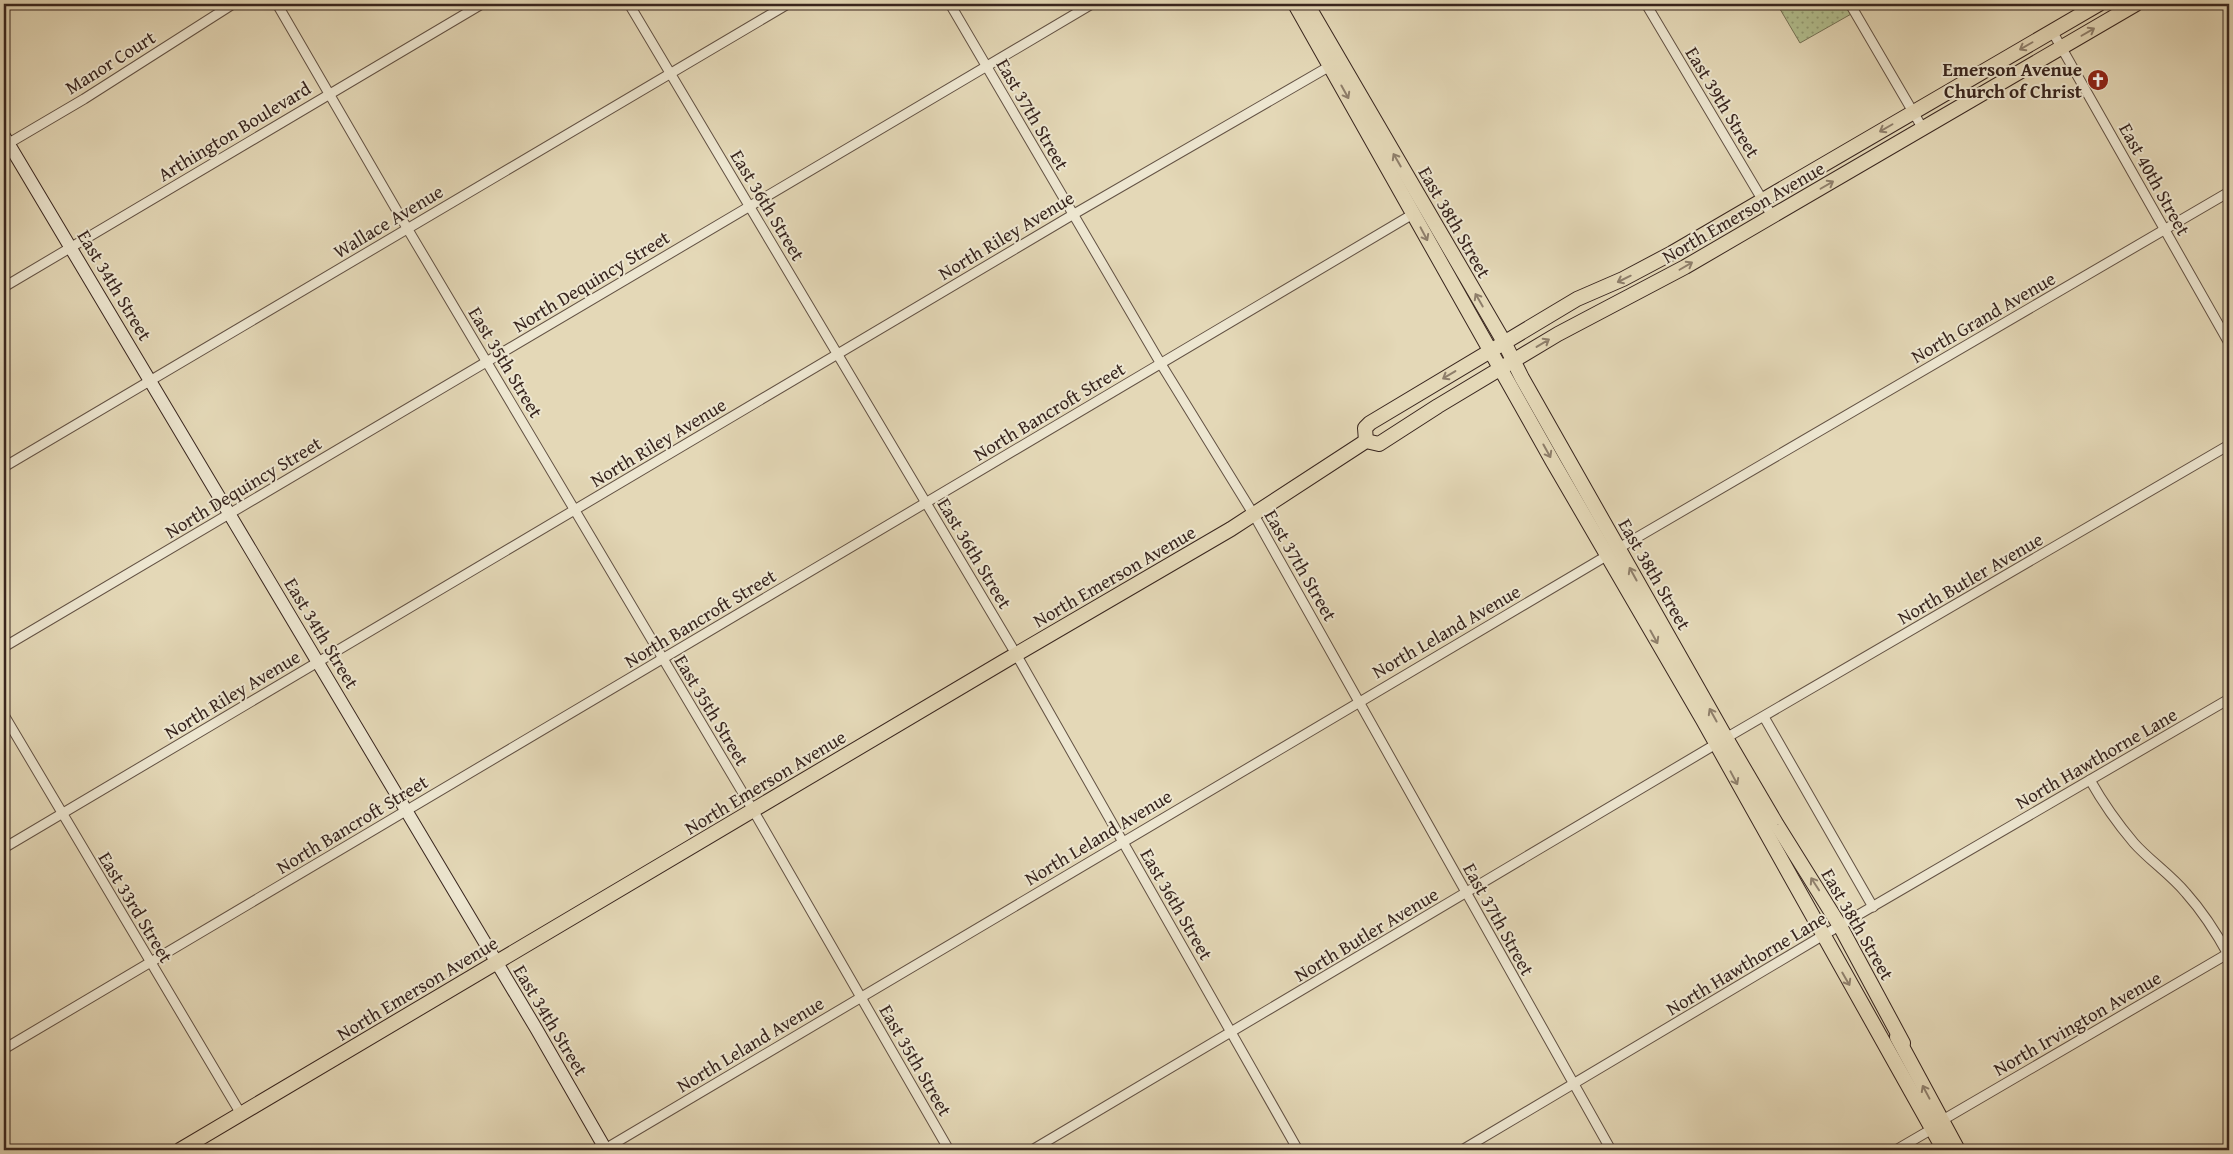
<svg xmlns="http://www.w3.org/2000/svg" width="2233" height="1154" viewBox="0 0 2233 1154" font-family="'Gentium Book Plus',serif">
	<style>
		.park { fill: url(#park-dots); stroke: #757256 }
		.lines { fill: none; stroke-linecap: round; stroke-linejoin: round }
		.street-casing { stroke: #635244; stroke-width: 11 }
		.secondary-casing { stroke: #38251e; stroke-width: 14 }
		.primary-casing { stroke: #38251e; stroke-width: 16 }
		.street { stroke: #ede6d0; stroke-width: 9 }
		.secondary { stroke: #ede6d0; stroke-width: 12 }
		.primary { stroke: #e4d8b7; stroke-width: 14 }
		.oneway { stroke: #8e7e6a }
		.labels { text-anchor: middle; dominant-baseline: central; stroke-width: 4; stroke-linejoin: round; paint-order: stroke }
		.street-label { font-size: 19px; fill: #38251e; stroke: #ede6d0 }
		.poi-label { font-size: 19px; font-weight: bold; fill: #38251e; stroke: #ede6d0; text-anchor: end }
	</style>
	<defs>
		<pattern id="park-dots" width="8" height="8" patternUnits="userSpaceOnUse" patternTransform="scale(1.25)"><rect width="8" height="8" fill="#b2bf8f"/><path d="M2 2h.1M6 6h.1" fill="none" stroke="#929b74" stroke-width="1.8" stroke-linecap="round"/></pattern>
	</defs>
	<rect width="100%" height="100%" fill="#e4d8b7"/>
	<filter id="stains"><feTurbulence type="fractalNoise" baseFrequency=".004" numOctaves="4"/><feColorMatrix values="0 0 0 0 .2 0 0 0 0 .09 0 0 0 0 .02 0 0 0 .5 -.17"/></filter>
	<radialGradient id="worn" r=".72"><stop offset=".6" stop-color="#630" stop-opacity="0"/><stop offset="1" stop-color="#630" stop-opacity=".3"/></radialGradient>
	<polygon class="park" points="1777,4 1866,4 1867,5 1800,43"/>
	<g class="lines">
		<g class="street-casing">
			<g id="street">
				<polyline points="277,4 407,228 753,810 949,1150"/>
				<polyline points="629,4 1016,654 1298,1150"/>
				<polyline points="950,4 1161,364 1254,515 1611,1150"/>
				<polyline points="1646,4 1772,216"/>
				<polyline points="1850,4 1923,129"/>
				<polyline points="2052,31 2229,343"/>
				<polyline points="4,146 84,99 233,4"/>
				<polyline points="4,287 482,4"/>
				<polyline points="4,467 788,4"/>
				<polyline points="1619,548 2229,192"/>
				<polyline points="4,647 1092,4"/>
				<polyline points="4,715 241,1114"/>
				<polyline points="1764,717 1873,907"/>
				<polyline points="1726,738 2229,445"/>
				<path d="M2090,780C2103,803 2117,823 2134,843C2149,860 2170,874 2186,893C2203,912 2217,934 2229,956"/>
				<polyline points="4,848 1074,214 1330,66"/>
				<polyline points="4,1049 1413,214"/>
				<polyline points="1941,1121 2229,953"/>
				<polyline points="605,1149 1608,555"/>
				<polyline points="1032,1150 1716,744"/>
				<polyline points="1462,1150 1822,936 2229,699"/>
				<polyline points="1896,1150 1932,1129"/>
			</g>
		</g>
		<g class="secondary-casing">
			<polyline id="secondary" points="4,136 537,1030 606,1150"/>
		</g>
		<g class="primary-casing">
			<g id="primary">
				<polyline points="1295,4 1553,462 1703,720 1944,1150"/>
				<polyline points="1307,4 1504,342 1522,378 1726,738 1777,825 1840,926 1903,1043"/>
				<polyline points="1366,441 1365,428 1370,423 1577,299 1623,279 1672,253 2099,4"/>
				<polyline points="1897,1037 1958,1150"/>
				<polyline points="180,1150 1003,662 1231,529 1366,441 1379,444 1438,406 1558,334 1685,267 2136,4"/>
			</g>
		</g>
		<use href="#street" class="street"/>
		<use href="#secondary" class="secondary"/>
		<use href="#primary" class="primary"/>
	</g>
	<defs><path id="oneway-shaft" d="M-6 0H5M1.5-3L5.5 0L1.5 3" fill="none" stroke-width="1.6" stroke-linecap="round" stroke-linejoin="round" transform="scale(1.25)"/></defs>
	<g class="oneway">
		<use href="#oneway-shaft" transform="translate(2088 32) rotate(-30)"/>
		<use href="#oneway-shaft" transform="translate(2026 46) rotate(150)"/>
		<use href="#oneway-shaft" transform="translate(1345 92) rotate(61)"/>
		<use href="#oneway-shaft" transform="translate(1886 128) rotate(150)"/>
		<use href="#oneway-shaft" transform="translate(1397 160) rotate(-120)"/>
		<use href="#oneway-shaft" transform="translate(1827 185) rotate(-30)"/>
		<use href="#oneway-shaft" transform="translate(1424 234) rotate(62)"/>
		<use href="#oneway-shaft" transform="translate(1686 266) rotate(-30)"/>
		<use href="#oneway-shaft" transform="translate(1624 279) rotate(154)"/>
		<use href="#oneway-shaft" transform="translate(1479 300) rotate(-120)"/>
		<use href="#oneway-shaft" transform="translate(1543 343) rotate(-31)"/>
		<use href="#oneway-shaft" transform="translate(1449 375) rotate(149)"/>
		<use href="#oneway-shaft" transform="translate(1547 451) rotate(61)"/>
		<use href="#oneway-shaft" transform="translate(1633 574) rotate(-119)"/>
		<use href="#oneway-shaft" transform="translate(1654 637) rotate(61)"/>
		<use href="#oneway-shaft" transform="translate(1713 715) rotate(-119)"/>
		<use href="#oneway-shaft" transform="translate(1734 778) rotate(62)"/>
		<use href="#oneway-shaft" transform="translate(1815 884) rotate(-123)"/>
		<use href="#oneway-shaft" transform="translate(1846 979) rotate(60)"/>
		<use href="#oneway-shaft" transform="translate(1926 1092) rotate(-118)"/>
	</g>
	<defs>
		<g id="church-disc" transform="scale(1.125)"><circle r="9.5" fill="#8f2418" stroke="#ede6d0"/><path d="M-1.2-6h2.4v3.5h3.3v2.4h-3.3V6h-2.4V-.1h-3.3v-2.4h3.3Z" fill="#fff"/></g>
	</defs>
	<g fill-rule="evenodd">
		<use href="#church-disc" x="2098" y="80"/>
	</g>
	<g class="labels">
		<g class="street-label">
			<text transform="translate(110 62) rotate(-32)">Manor Court</text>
			<text transform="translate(1723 102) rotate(59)">East 39th Street</text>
			<text transform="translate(1033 114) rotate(60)">East 37th Street</text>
			<text transform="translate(234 131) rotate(-31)">Arthington Boulevard</text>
			<text transform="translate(2155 179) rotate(61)">East 40th Street</text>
			<text transform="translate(768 205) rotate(59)">East 36th Street</text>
			<text transform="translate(1743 212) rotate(-30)">North Emerson Avenue</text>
			<text transform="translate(388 221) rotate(-31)">Wallace Avenue</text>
			<text transform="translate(1455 222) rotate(60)">East 38th Street</text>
			<text transform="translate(1006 235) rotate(-31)">North Riley Avenue</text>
			<text transform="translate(591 281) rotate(-31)">North Dequincy Street</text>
			<text transform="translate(115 285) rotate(59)">East 34th Street</text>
			<text transform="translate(1983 317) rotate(-30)">North Grand Avenue</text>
			<text transform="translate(506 362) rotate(59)">East 35th Street</text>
			<text transform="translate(1049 411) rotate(-31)">North Bancroft Street</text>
			<text transform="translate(658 442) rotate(-31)">North Riley Avenue</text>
			<text transform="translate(243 487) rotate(-31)">North Dequincy Street</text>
			<text transform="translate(975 553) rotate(59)">East 36th Street</text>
			<text transform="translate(1301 565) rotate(60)">East 37th Street</text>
			<text transform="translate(1655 574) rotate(60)">East 38th Street</text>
			<text transform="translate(1114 576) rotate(-30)">North Emerson Avenue</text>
			<text transform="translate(1970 578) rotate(-30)">North Butler Avenue</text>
			<text transform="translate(700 618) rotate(-31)">North Bancroft Street</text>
			<text transform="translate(1446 631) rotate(-30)">North Leland Avenue</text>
			<text transform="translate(322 633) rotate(59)">East 34th Street</text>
			<text transform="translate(232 694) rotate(-31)">North Riley Avenue</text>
			<text transform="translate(712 710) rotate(59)">East 35th Street</text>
			<text transform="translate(2096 758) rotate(-30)">North Hawthorne Lane</text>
			<text transform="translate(765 782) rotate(-31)">North Emerson Avenue</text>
			<text transform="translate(352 824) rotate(-31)">North Bancroft Street</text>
			<text transform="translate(1098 837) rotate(-31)">North Leland Avenue</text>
			<text transform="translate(1177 904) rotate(60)">East 36th Street</text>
			<text transform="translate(136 907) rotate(59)">East 33rd Street</text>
			<text transform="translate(1499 919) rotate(61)">East 37th Street</text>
			<text transform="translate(1858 924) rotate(60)">East 38th Street</text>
			<text transform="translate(1366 934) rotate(-31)">North Butler Avenue</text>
			<text transform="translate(1746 963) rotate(-31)">North Hawthorne Lane</text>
			<text transform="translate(417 988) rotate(-31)">North Emerson Avenue</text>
			<text transform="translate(551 1020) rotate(59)">East 34th Street</text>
			<text transform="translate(2077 1023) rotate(-30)">North Irvington Avenue</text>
			<text transform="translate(750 1044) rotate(-31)">North Leland Avenue</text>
			<text transform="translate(916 1060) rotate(60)">East 35th Street</text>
		</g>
		<g class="poi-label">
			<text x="2082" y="69">Emerson Avenue<tspan x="2082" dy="22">Church of Christ</tspan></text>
		</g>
	</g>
	<rect width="2233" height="1154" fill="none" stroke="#e4d8b7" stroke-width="20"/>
	<rect x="5" y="5" width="2223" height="1144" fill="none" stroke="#38251e" stroke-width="2.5"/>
	<rect x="10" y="10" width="2213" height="1134" fill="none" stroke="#38251e"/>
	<rect width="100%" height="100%" filter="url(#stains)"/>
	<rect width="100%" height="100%" fill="url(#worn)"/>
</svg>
